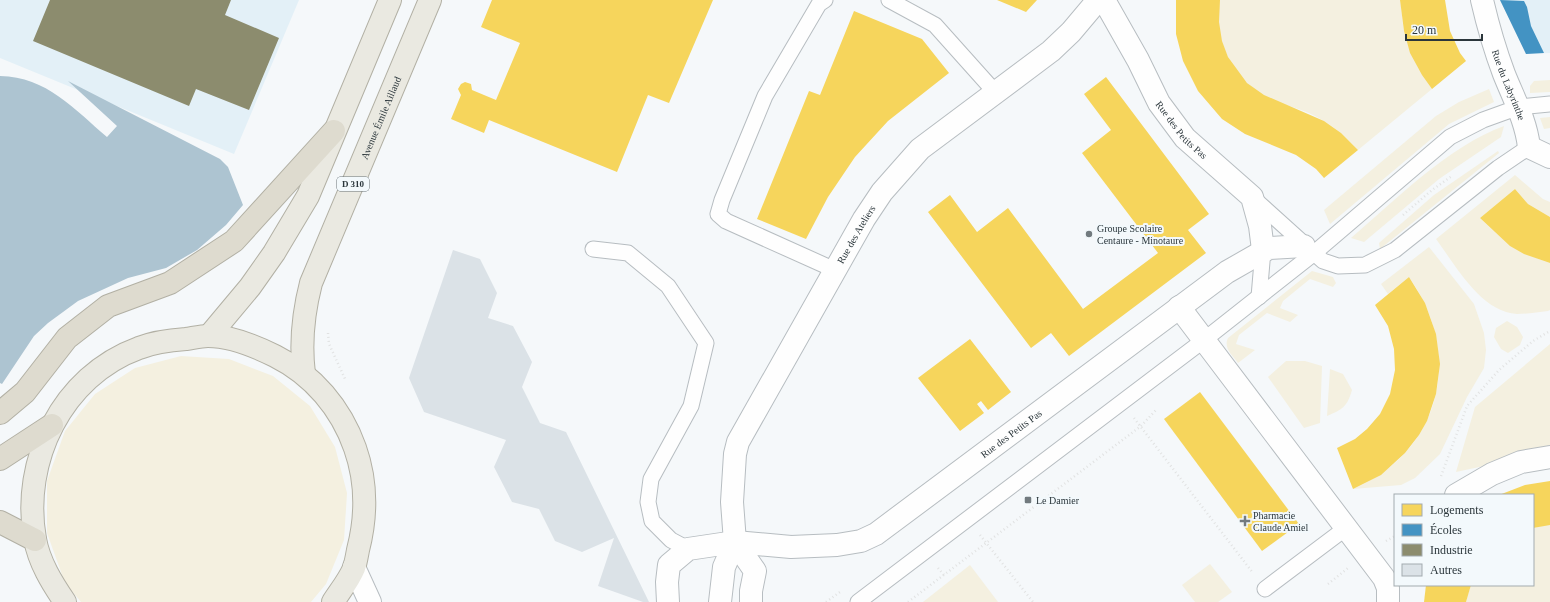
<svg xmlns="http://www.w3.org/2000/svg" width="1550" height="602" viewBox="0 0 1550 602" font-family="Georgia,serif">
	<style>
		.built { fill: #e3f0f7 }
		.green { fill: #f4f0e0 }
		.water { fill: #adc4d1 }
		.homes { fill: #f6d55c }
		.schools { fill: #4393c3 }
		.industry { fill: #8c8c6e }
		.building { fill: #dbe2e7 }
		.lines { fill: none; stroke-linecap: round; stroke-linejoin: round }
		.service-casing { stroke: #b7bdc1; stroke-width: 17 }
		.pedestrian-casing { stroke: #b7bdc1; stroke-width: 24 }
		.minor-casing { stroke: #b7bdc1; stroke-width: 24 }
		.primary-casing { stroke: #b2b0a4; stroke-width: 24 }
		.motorway-casing { stroke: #b2b0a4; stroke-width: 24 }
		.path { stroke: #e1e2e2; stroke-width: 2.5; stroke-dasharray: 1 3; stroke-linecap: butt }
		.service { stroke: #fefefe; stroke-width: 15 }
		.pedestrian { stroke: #fefefe; stroke-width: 22 }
		.minor { stroke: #fefefe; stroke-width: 22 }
		.primary { stroke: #eae9e1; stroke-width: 22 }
		.motorway { stroke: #dedbcf; stroke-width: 22 }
		.poi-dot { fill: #727a7e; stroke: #f3f9fc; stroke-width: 1.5 }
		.labels { text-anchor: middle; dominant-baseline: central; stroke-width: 4; stroke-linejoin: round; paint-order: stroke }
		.shield { fill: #f3f9fc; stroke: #677075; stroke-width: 1 }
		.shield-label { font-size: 9px; font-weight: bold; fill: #2b363b }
		.street-label { font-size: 10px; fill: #2b363b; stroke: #f3f9fc }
		.poi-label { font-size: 10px; fill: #2b363b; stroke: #f3f9fc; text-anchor: start }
	</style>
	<rect width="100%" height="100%" fill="#f5f8fa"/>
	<g class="built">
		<polygon points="0,0 299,0 234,154 0,58"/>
		<polygon points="1500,0 1550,0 1550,53 1526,54"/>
	</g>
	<g class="green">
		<path d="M1220,0H1400C1402,10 1402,21 1404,31C1409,53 1419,71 1432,89L1358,150C1345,136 1331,124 1315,116C1298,107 1279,105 1263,95C1232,76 1212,37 1220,0Z"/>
		<polygon points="1550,80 1550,92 1530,93 1530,86 1534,81"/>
		<polygon points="1489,89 1494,102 1449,124 1330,224 1324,210 1436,116 1459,102"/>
		<polygon points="1550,117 1550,128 1544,129 1540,118"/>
		<path d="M1504,126L1501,137L1439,179L1364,242L1351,238C1397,199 1447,147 1504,126Z"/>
		<polygon points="1498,151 1499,153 1380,249 1379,243 1434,195"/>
		<path d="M1515,175L1543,199L1550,202V217L1528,204L1515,189L1480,218C1501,239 1521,254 1550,263V310L1548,311C1538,312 1527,314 1517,314C1481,312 1456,266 1436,239Z"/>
		<path d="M1429,247L1474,304L1484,333L1486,350L1484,368L1467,397L1440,454L1415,478L1401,485L1353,489C1442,451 1464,354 1409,277L1388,294L1381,284Z"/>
		<path d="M1312,271L1333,277L1336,283L1333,287L1310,279L1283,301L1280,308L1298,315L1290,322L1267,313L1239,335L1236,344L1255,350L1238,363C1233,356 1223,348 1228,338Z"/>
		<polygon points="1507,321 1517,327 1523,337 1520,345 1508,353 1501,349 1494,337 1496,328"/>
		<polygon points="1550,344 1550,452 1456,472 1475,407"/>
		<polygon points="181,356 229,359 273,376 310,406 335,447 347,493 344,540 326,584 311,602 81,602 65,583 47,533 47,481 65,431 95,394 135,368"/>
		<polygon points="1286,361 1305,361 1322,366 1320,423 1304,428 1268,377"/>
		<path d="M1330,369L1343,374L1352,390C1347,407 1343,409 1327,416Z"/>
		<polygon points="1546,525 1550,525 1550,602 1466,602 1471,585 1533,585 1533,528"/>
		<polygon points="1210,564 1232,592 1218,602 1195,602 1182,585"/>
		<polygon points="970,565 998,602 923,602"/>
	</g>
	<path class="water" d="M0,76C47,77 74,109 107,137L117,126L68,81L220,159L228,167L243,205L226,225L197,250L166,268L128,278L78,301L48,323L34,336L2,384L0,383Z"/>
	<g class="homes">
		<polygon points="492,0 713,0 669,103 648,95 617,172 489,120 484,133 451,119 461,95 458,89 461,84 465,82 471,84 472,90 496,100 520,43 481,27"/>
		<polygon points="997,0 1037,0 1026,12"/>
		<polygon points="1176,0 1220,0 1219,22 1222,41 1228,57 1247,83 1264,95 1324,121 1341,133 1358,150 1324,178 1316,169 1296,155 1245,134 1222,119 1198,91 1183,61 1176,34"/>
		<polygon points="1400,0 1445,0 1450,31 1460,53 1466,61 1432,89 1422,75 1410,53 1404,31"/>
		<polygon points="854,11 922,39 949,73 888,121 855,157 828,197 806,239 757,219 809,91 820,95"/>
		<polygon points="1106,77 1209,214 1188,230 1206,253 1069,356 1051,333 1031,348 928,212 950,195 977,232 1008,208 1083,309 1158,253 1082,153 1111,130 1084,94"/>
		<polygon points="1515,189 1528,204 1550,217 1550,263 1524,254 1510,246 1480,218"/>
		<polygon points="1409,277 1425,303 1436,334 1440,364 1436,394 1427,421 1419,435 1405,453 1381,475 1353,489 1337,448 1355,439 1367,429 1380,414 1390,394 1395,370 1394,349 1388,326 1375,305"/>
		<polygon points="970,339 1011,392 988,410 981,401 977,404 984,413 960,431 918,378"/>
		<polygon points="1200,392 1299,524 1262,551 1164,419"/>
		<polygon points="1550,481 1550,525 1533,528 1533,495 1499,495 1525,485"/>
		<polygon points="1426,585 1471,585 1466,602 1424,602"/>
	</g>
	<polygon class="schools" points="1500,0 1524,1 1527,7 1531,26 1544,53 1526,54"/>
	<polygon class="industry" points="50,0 231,0 225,15 279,38 249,110 196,89 189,106 33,41"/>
	<polygon class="building" points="453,250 480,259 497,293 488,318 513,326 532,362 522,387 540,423 566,432 649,602 643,602 598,586 614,538 582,552 555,541 539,509 512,502 494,467 506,440 424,412 409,378"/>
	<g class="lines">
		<g class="service-casing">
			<g id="service">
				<polyline points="825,0 819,4 765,96 722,200 718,214 726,221 835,270"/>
				<polyline points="889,0 935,25 995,92"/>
				<polyline points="1252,197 1323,261 1338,266 1365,265 1395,250 1498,168 1529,147"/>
				<polyline points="593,249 628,253 668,286 706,343 691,406 651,479 648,502 652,521 671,540 688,549"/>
				<polyline points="1259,297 1263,250"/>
				<polyline points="1265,589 1346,528"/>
				<polyline points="858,602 1204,340 1313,254 1450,137 1483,120 1519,107 1550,104"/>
			</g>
		</g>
		<g class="pedestrian-casing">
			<polyline id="pedestrian" points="1456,495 1492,474 1521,462 1550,457"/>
		</g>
		<g class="minor-casing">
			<g id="minor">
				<path id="s1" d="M1104,0L1138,60L1159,103L1185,138L1252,197L1260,226L1263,250"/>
				<path id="s2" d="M1482,0C1488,26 1495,50 1504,74C1514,99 1526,121 1529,147L1550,157"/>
				<polyline points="1179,307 1384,578 1388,588 1388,602"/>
				<polyline points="735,542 755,571 751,591 751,602"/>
				<polyline points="354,567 370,602"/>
				<path id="s3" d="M668,602L667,582L669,565L688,549L735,542L791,547L837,545L861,541L876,534L1227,272L1269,248L1304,246"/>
				<path id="s4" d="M720,602L724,567L735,542L732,502L735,454L738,442L864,219L882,192L920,149L1051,51L1071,32L1098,0"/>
			</g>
		</g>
		<g class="primary-casing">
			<g id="primary">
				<polyline points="209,336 250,287 274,253 308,196 390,0"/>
				<path id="s5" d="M304,374C300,342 303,314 311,283L430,0"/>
				<path d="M65,602C52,583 39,562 35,539C21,461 62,376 139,348C154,342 171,340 186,339C193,338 201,336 208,336C231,336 255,346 275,356C313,375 341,408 355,448C367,482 367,515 358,550C357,555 356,562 354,568C349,580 340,591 333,602"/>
			</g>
		</g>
		<g class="motorway-casing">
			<g id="motorway">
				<polyline points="0,413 25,392 67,338 108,306 170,283 234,241 334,131"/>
				<polyline points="0,459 52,425"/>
				<polyline points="0,522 35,540"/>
			</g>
		</g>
		<g class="path">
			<polyline points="1403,215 1432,190 1452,176"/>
			<polyline points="328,333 329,344 346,381"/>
			<polyline points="1134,418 1253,573"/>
			<polyline points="1441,476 1467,406 1499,370 1533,341 1550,331"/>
			<polyline points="980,535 1033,602"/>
			<polyline points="1386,541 1395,536"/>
			<polyline points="938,568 944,575"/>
			<polyline points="1328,584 1348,568"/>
			<polyline points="826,602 840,592"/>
			<polyline points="908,602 1141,426 1156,410"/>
		</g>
		<use href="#service" class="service"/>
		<use href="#pedestrian" class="pedestrian"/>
		<use href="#minor" class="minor"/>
		<use href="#primary" class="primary"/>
		<use href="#motorway" class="motorway"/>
	</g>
	<g class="poi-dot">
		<circle cx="1089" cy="234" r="4"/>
		<rect x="1024" y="496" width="8" height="8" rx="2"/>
		<path d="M1243 515h4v4h4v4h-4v4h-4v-4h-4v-4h4z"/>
	</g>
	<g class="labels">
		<rect class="shield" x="337" y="177" width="32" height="14" rx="3"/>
		<g class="shield-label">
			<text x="353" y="184">D 310</text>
		</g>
		<g class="street-label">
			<text stroke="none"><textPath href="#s2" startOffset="89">Rue du Labyrinthe</textPath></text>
			<text stroke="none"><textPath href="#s5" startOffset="271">Avenue Émile Aillaud</textPath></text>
			<text stroke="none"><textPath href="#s1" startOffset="152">Rue des Petits Pas</textPath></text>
			<text stroke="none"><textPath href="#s4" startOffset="402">Rue des Ateliers</textPath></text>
			<text stroke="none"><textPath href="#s3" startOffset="421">Rue des Petits Pas</textPath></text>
		</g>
		<g class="poi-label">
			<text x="1097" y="228">Groupe Scolaire<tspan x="1097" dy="12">Centaure - Minotaure</tspan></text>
			<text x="1036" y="500">Le Damier</text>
			<text x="1253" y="515">Pharmacie<tspan x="1253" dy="12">Claude Amiel</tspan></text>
		</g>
	</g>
	<rect x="1394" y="494" width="140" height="92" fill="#f3f9fc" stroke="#a3abaf"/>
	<rect x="1402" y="504" width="20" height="12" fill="#f6d55c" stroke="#a3abaf"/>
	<text x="1430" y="514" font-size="12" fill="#2b363b">Logements</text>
	<rect x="1402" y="524" width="20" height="12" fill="#4393c3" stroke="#a3abaf"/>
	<text x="1430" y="534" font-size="12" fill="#2b363b">Écoles</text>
	<rect x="1402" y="544" width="20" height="12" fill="#8c8c6e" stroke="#a3abaf"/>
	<text x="1430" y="554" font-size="12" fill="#2b363b">Industrie</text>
	<rect x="1402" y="564" width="20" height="12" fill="#dbe2e7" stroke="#a3abaf"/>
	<text x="1430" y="574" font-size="12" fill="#2b363b">Autres</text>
	<path d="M1406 34v6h76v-6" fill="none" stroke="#2b363b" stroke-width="2"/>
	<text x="1412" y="34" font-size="12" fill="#2b363b" stroke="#f3f9fc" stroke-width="3" paint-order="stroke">20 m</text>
</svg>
